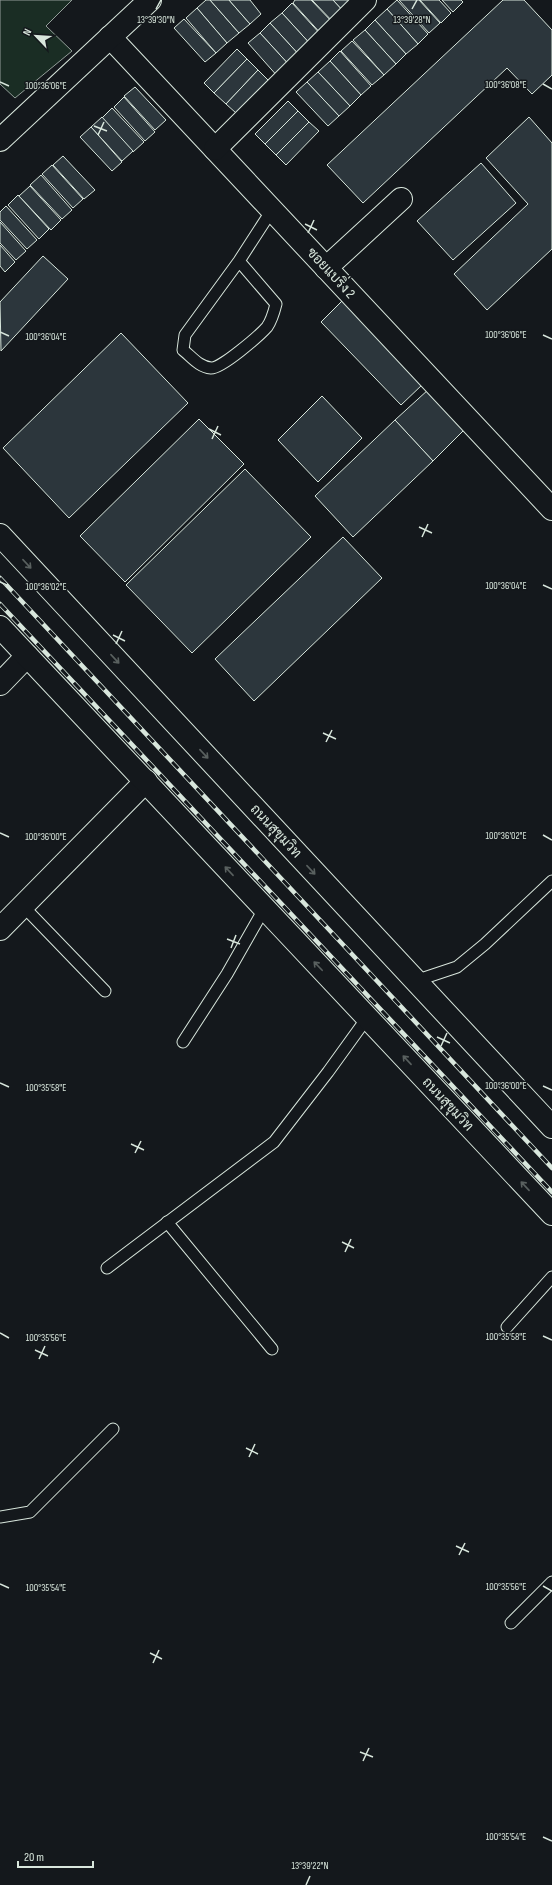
<svg xmlns="http://www.w3.org/2000/svg" width="552" height="1885" viewBox="0 0 552 1885" font-family="'Sofia Sans Condensed',Sarabun,sans-serif">
	<style>
		.green { fill: #1a2d24; stroke: #939e99 }
		.building { fill: #2c363c; stroke: #d8e6dc }
		.lines { fill: none; stroke-linecap: round; stroke-linejoin: round }
		.service-casing { stroke: #d8e6dc; stroke-width: 13 }
		.minor-casing { stroke: #d8e6dc; stroke-width: 24 }
		.secondary-casing { stroke: #d8e6dc; stroke-width: 24 }
		.trunk-casing { stroke: #d8e6dc; stroke-width: 24 }
		.service { stroke: #14181c; stroke-width: 11 }
		.minor { stroke: #14181c; stroke-width: 22 }
		.secondary { stroke: #14181c; stroke-width: 22 }
		.trunk { stroke: #14181c; stroke-width: 22 }
		.rail-casing { stroke: #d8e6dc; stroke-width: 4.5 }
		.rail { stroke: #14181c; stroke-width: 3; stroke-dasharray: 9; stroke-linecap: butt }
		.oneway { stroke: #59605f }
		.ticks { fill: none; stroke: #d8e6dc; stroke-width: 1.5 }
		.labels { text-anchor: middle; dominant-baseline: central; stroke-width: 3; stroke-linejoin: round; paint-order: stroke }
		.street-label { font-size: 14px; fill: #d8e6dc; stroke: #14181c }
		.ticks-label { font-size: 10px; text-anchor: middle; fill: #d8e6dc; stroke: #14181c; stroke-width: 3; stroke-linejoin: round; paint-order: stroke }
	</style>
	<rect width="100%" height="100%" fill="#14181c"/>
	<polygon class="green" points="0,0 72,0 46,26 72,51 15,98 0,84"/>
	<g class="building">
		<polygon points="206,0 210,0 239,33 227,43 197,8"/>
		<polygon points="210,0 229,0 250,24 239,33"/>
		<polygon points="229,0 250,0 261,14 250,24"/>
		<polygon points="295,0 311,0 336,26 324,37 293,3"/>
		<polygon points="312,0 333,0 348,16 337,26"/>
		<polygon points="333,0 353,0 348,16"/>
		<polygon points="397,0 428,34 418,44 387,9"/>
		<polygon points="399,0 419,0 440,23 429,33"/>
		<polygon points="420,0 439,0 451,13 441,23"/>
		<polygon points="442,0 461,0 463,2 453,12"/>
		<polygon points="503,0 524,0 552,30 552,75 532,94 507,68 363,203 327,165"/>
		<polygon points="292,3 323,37 313,47 282,13"/>
		<polygon points="197,8 227,43 216,53 186,18"/>
		<polygon points="387,9 418,44 406,54 375,20"/>
		<polygon points="282,13 313,47 301,57 270,23"/>
		<polygon points="184,19 216,53 205,62 174,28"/>
		<polygon points="375,20 406,54 396,64 365,30"/>
		<polygon points="270,23 301,57 291,67 260,33"/>
		<polygon points="365,30 396,64 384,75 353,40"/>
		<polygon points="260,33 291,67 279,78 248,43"/>
		<polygon points="352,41 384,75 372,85 341,51"/>
		<polygon points="237,49 247,59 214,93 204,83"/>
		<polygon points="340,51 371,86 361,95 330,61"/>
		<polygon points="247,59 258,70 226,104 214,93"/>
		<polygon points="330,61 361,95 350,106 318,72"/>
		<polygon points="258,70 268,80 236,113 226,104"/>
		<polygon points="318,72 350,106 339,116 307,82"/>
		<polygon points="307,82 339,116 328,126 296,92"/>
		<polygon points="135,87 166,120 155,130 124,96"/>
		<polygon points="124,97 155,132 145,141 114,107"/>
		<polygon points="288,101 298,111 265,144 255,134"/>
		<polygon points="112,108 144,142 133,152 102,118"/>
		<polygon points="298,111 309,122 276,155 265,144"/>
		<polygon points="102,117 133,151 122,161 91,127"/>
		<polygon points="529,117 552,143 552,249 487,310 454,274 528,204 486,158"/>
		<polygon points="309,122 319,131 286,165 276,155"/>
		<polygon points="91,127 122,162 112,171 80,137"/>
		<polygon points="63,156 95,190 84,199 53,165"/>
		<polygon points="481,163 516,203 453,260 417,221"/>
		<polygon points="52,165 83,199 73,208 42,174"/>
		<polygon points="41,175 72,210 62,219 30,185"/>
		<polygon points="30,186 61,220 51,230 19,196"/>
		<polygon points="18,195 49,229 39,239 8,205"/>
		<polygon points="6,206 37,240 27,249 0,220 0,212"/>
		<polygon points="0,222 26,251 16,260 0,243"/>
		<polygon points="0,245 15,262 5,272 0,266"/>
		<polygon points="43,256 68,279 1,351 0,302"/>
		<polygon points="343,300 423,384 401,405 321,322"/>
		<polygon points="121,333 188,403 69,518 3,448"/>
		<polygon points="429,389 466,428 433,461 395,420"/>
		<polygon points="322,396 362,438 318,482 278,440"/>
		<polygon points="199,419 244,464 125,582 80,536"/>
		<polygon points="395,420 433,461 353,537 315,496"/>
		<polygon points="245,469 311,537 192,653 126,585"/>
		<polygon points="343,537 382,578 254,701 215,659"/>
	</g>
	<g class="lines">
		<g class="service-casing">
			<g id="service">
				<path d="M239,261L276,304C274,312 272,320 267,327C260,335 221,369 211,368C199,367 192,357 183,350L185,335L239,261L272,210"/>
				<polyline points="23,906 105,991"/>
				<polyline points="415,981 457,967 485,944 552,881"/>
				<polyline points="183,1042 227,974 264,909"/>
				<polyline points="167,1222 272,1349"/>
				<polyline points="107,1268 274,1142 328,1072 367,1018"/>
				<polyline points="507,1327 552,1277"/>
				<polyline points="0,1517 30,1512 113,1429"/>
				<polyline points="511,1623 552,1582"/>
			</g>
		</g>
		<g class="minor-casing">
			<g id="minor">
				<polyline points="110,37 552,509"/>
				<polyline points="215,149 365,0"/>
				<polyline points="326,268 401,199"/>
				<polyline points="0,684 27,656"/>
				<polyline points="0,929 146,781"/>
			</g>
		</g>
		<g class="secondary-casing">
			<polyline id="secondary" points="0,140 150,0"/>
		</g>
		<g class="trunk-casing">
			<g id="trunk">
				<polyline points="0,535 552,1127"/>
				<polyline points="0,627 552,1214"/>
			</g>
		</g>
		<use href="#service" class="service"/>
		<use href="#minor" class="minor"/>
		<use href="#secondary" class="secondary"/>
		<use href="#trunk" class="trunk"/>
		<g class="rail-casing">
			<g id="rail">
				<polyline points="0,578 552,1168"/>
				<polyline points="0,604 552,1192"/>
			</g>
		</g>
		<use href="#rail" class="rail"/>
	</g>
	<defs><path id="oneway-shaft" d="M-6 0H5M1.5-3L5.5 0L1.5 3" fill="none" stroke-width="1.6" stroke-linecap="round" stroke-linejoin="round"/></defs>
	<g class="oneway">
		<use href="#oneway-shaft" transform="translate(27 564) rotate(47)"/>
		<use href="#oneway-shaft" transform="translate(115 659) rotate(47)"/>
		<use href="#oneway-shaft" transform="translate(204 754) rotate(47)"/>
		<use href="#oneway-shaft" transform="translate(311 870) rotate(47)"/>
		<use href="#oneway-shaft" transform="translate(229 871) rotate(-133)"/>
		<use href="#oneway-shaft" transform="translate(318 966) rotate(-134)"/>
		<use href="#oneway-shaft" transform="translate(407 1060) rotate(-133)"/>
		<use href="#oneway-shaft" transform="translate(525 1186) rotate(-133)"/>
	</g>
	<path class="ticks" d="M156,9L161,0M412,9L417,0M0,82L9,86M543,84L552,89M94,126L107,131M98,135L104,122M305,224L317,230M308,233L314,220M0,332L9,336M543,335L552,339M209,429L221,435M212,439L218,426M419,527L432,533M422,537L428,524M0,582L9,586M543,585L552,589M113,635L125,641M116,644L122,631M323,733L336,739M326,742L332,730M0,833L9,837M543,835L552,840M227,939L240,944M231,948L236,935M437,1037L450,1043M441,1046L447,1033M0,1083L9,1087M543,1086L552,1090M131,1144L144,1150M135,1153L141,1141M342,1242L354,1248M345,1252L351,1239M0,1333L9,1338M543,1336L552,1340M35,1350L48,1356M39,1359L45,1346M246,1448L258,1454M249,1457L255,1444M456,1546L469,1552M459,1555L465,1543M0,1584L9,1588M543,1586L552,1591M150,1653L162,1659M153,1663L159,1650M360,1752L373,1757M363,1761L369,1748M543,1837L552,1841M306,1885L310,1876"/>
	<g class="labels">
		<g class="street-label">
			<text transform="translate(331 273) rotate(47)">ซอยแบริ่ง 2</text>
			<text transform="translate(276 831) rotate(47)">ถนนสุขุมวิท</text>
			<text transform="translate(448 1104) rotate(47)">ถนนสุขุมวิท</text>
		</g>
	</g>
	<g class="ticks-label">
		<text x="156" y="23">13°39'30"N</text>
		<text x="412" y="23">13°39'28"N</text>
		<text x="506" y="88">100°36'08"E</text>
		<text x="46" y="89">100°36'06"E</text>
		<text x="506" y="338">100°36'06"E</text>
		<text x="46" y="340">100°36'04"E</text>
		<text x="506" y="589">100°36'04"E</text>
		<text x="46" y="590">100°36'02"E</text>
		<text x="506" y="839">100°36'02"E</text>
		<text x="46" y="840">100°36'00"E</text>
		<text x="506" y="1089">100°36'00"E</text>
		<text x="46" y="1091">100°35'58"E</text>
		<text x="506" y="1340">100°35'58"E</text>
		<text x="46" y="1341">100°35'56"E</text>
		<text x="506" y="1590">100°35'56"E</text>
		<text x="46" y="1591">100°35'54"E</text>
		<text x="506" y="1840">100°35'54"E</text>
		<text x="310" y="1869">13°39'22"N</text>
	</g>
	<g transform="translate(36 36) rotate(295)" stroke="#14181c" stroke-width="3" paint-order="stroke">
	<path d="M0-3L7 15L0 10L-7 15Z" fill="#d8e6dc"/>
	<text y="-6" font-size="11" font-weight="bold" text-anchor="middle" fill="#d8e6dc">N</text>
	</g>
	<path d="M18 1861v6h75v-6" fill="none" stroke="#d8e6dc" stroke-width="2"/>
	<text x="24" y="1861" font-size="12" fill="#d8e6dc" stroke="#14181c" stroke-width="3" paint-order="stroke">20 m</text>
</svg>
